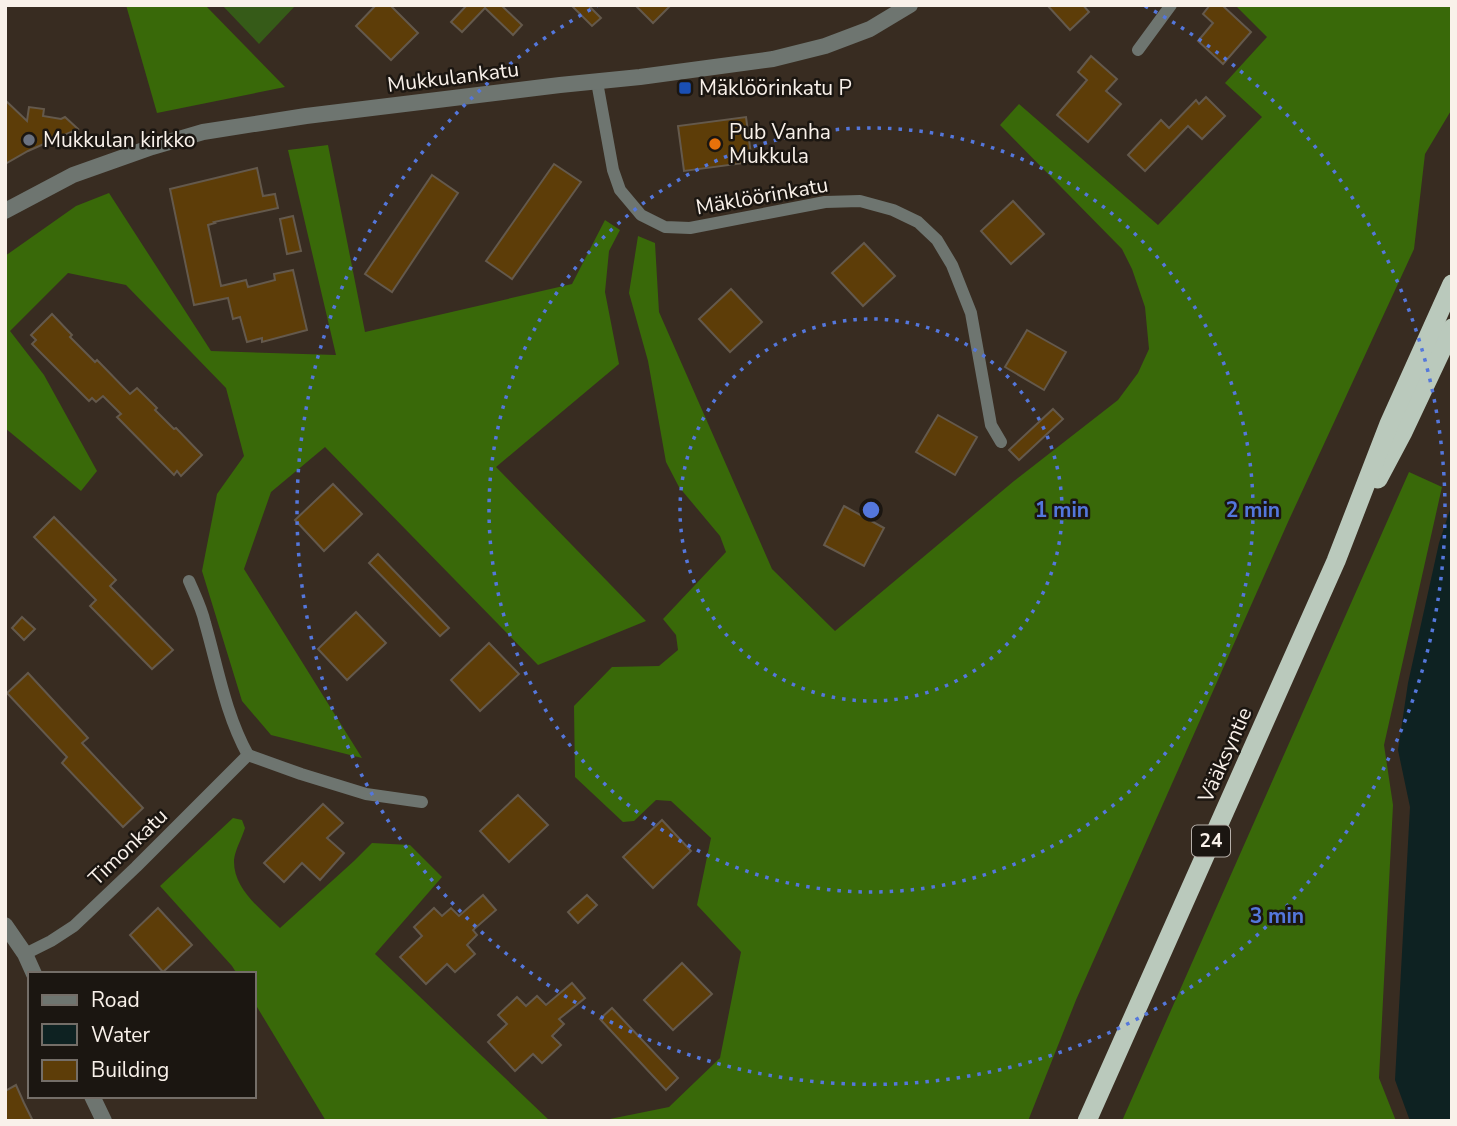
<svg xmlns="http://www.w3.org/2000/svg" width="1457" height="1126" viewBox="0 0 1457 1126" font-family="'Nunito Sans',sans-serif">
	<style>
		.green { fill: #365b18 }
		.forest { fill: #396909 }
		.water { fill: #0e2222 }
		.building { fill: #5d3d08; stroke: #64594c; stroke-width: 2 }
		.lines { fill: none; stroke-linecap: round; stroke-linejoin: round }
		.minor { stroke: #6e7570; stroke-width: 12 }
		.tertiary { stroke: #6e7570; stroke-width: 16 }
		.trunk { stroke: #bac9bc; stroke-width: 19 }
		.ring { fill: none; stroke: #5477dc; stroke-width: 3.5; stroke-dasharray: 3.5 7 }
		.transit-dot { fill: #1a4fb4; stroke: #1b1611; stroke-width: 2.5 }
		.worship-dot { fill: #6b7280; stroke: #1b1611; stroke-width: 2.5 }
		.food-dot { fill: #e8710a; stroke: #1b1611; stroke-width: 2.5 }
		.labels { text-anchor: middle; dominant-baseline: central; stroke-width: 5; stroke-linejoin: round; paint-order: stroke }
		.shield { fill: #1b1611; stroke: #b6afa9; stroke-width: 2 }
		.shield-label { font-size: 19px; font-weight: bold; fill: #f9f1ea }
		.street-label { font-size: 21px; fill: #f9f1ea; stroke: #1b1611 }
		.poi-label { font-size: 21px; fill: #f9f1ea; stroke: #1b1611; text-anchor: start }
		.centre { fill: #5477dc; stroke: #1b1611; stroke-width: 3.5 }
		.ring-label { font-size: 21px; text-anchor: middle; font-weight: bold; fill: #5477dc; stroke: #1b1611; stroke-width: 5; stroke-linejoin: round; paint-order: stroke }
	</style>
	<rect width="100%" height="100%" fill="#382c21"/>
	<polygon class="green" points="222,5 296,5 259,44"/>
	<g class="forest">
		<polygon points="126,5 205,5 285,87 157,113"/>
		<polygon points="1235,5 1452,5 1452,109 1425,154 1414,249 1288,522 1076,1000 1028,1121 600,1121 669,1107 720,1058 741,952 697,905 711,838 671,801 656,800 634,821 623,822 575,777 574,706 612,667 659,666 678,650 676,635 663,619 726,552 720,536 679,487 666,462 648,361 629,293 638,236 655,243 659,312 772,569 835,631 1014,481 1118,400 1138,373 1149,349 1145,307 1132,269 1122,249 1000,125 1019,104 1158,225 1262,117 1225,83 1267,37"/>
		<polygon points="328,145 365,332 572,284 605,220 620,230 609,251 605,292 619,364 496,467 646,621 538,665 325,447 271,492 244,569 362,758 271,735 242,701 202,571 217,494 244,456 226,388 126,285 68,273 10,331 44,375 97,471 81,491 5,428 5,256 76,206 109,193 211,351 336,355 288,150"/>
		<polygon points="1409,472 1442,487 1384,745 1393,805 1379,1078 1396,1121 1122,1121"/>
		<path d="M233,818L242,820L245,828C242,838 235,850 234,860C233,889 261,909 280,928L354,861L372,843L410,845L442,877L375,954L550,1121H326L254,1002V974H237L232,966L160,886Z"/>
	</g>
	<polygon class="water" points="1452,504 1452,1121 1410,1121 1395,1080 1410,807 1398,750 1408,683 1439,543"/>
	<g class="building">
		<polygon points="376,5 390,5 418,33 391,60 356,26"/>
		<polygon points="467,5 501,5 522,25 513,35 485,8 462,32 451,22"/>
		<polygon points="571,5 588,5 601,18 592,26"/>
		<polygon points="635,5 671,5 653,23"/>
		<polygon points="1047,5 1083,5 1089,12 1070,30"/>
		<polygon points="1210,5 1222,5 1251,32 1223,64 1198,41 1213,23 1203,14"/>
		<polygon points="1091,56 1117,79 1106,91 1121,104 1088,142 1057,115 1087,80 1078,72"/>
		<polygon points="1206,97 1225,116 1202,139 1188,126 1145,171 1128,155 1161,120 1169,128 1196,100 1199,104"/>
		<polygon points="5,100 27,121 29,107 44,109 43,116 61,119 65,117 78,129 28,151 5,164"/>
		<polygon points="746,117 752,162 684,171 678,126"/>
		<polygon points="554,164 581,182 512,279 486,261"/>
		<polygon points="257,168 263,196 275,194 278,208 214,222 215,223 208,225 221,286 246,280 248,287 275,280 274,274 293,270 307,330 262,342 262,338 247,342 240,317 233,319 228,298 194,305 170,189"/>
		<polygon points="432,175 458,193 392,292 365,274"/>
		<polygon points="1013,201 1044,234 1011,264 981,231"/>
		<polygon points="293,216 301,251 287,254 280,219"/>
		<polygon points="864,243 895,276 863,306 832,273"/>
		<polygon points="731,289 762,322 730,352 699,319"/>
		<polygon points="52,314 72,335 70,337 95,362 97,360 130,394 137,388 157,408 155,410 174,429 176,428 202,455 181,476 177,471 174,475 117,417 121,414 103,396 96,402 92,398 89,401 32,344 36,340 31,335"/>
		<polygon points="1027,330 1066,352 1044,390 1005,367"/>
		<polygon points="1053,409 1063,419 1019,460 1009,450"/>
		<polygon points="938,415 977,437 955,475 916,452"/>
		<polygon points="333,484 362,514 324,551 295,520"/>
		<polygon points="844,506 884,528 864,566 824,545"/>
		<polygon points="54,517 116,580 110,586 173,650 152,669 90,606 96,600 34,537"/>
		<polygon points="378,554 449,628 440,636 369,563"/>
		<polygon points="356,612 386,643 347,680 318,649"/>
		<polygon points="22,617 35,629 24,640 12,628"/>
		<polygon points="489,643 519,674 480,711 451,680"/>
		<polygon points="28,673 88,738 82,743 143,808 123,827 62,763 67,757 7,693"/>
		<polygon points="518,795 548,825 509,862 480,831"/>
		<polygon points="323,804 343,823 327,838 344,853 320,880 302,863 284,882 264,863"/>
		<polygon points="662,820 691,851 653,888 623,857"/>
		<polygon points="483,895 496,910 473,930 477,935 467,945 475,954 455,972 447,964 426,984 400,957 422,936 414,927 434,908 442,916 451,908 459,916"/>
		<polygon points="587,895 597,905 578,923 568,912"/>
		<polygon points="158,908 192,945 163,972 130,935"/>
		<polygon points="682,963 712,994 673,1030 644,1000"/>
		<polygon points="572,983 585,998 559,1019 564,1024 552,1036 561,1045 542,1063 533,1054 515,1071 488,1042 507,1024 498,1015 517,997 526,1006 537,996 546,1005"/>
		<polygon points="612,1008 678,1078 666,1090 600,1019"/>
		<polygon points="16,1085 24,1103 33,1121 5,1121 5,1091"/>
	</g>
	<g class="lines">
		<g class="minor">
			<polyline points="1138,50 1171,5"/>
			<polyline points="597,82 613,170 620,190 641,215 665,227 690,228 825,202 860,201 893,210 918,222 937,240 952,265 971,313 991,425 1001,442"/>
			<path d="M189,581C195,595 202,609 205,623C218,668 225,713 248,755"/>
			<polyline points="25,954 51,941 74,926 136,867 248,755 301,774 366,794 422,802"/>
		</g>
		<g class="tertiary">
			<polyline points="5,211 73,175 152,147 203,132 306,116 560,85 640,77 773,59 825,46 870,29 910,5"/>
			<polyline points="5,925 25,954 34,974"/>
			<polyline points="92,1096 104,1121"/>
		</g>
		<g class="trunk">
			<polyline points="1378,479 1403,432 1452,328"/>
			<polyline points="1087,1121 1336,561 1389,424 1452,284"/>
		</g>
	</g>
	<g class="ring">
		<circle cx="871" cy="510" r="191"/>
		<circle cx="871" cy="510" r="382"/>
		<path d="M1145 6A574 574 0 1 1 597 6"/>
	</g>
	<rect class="transit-dot" x="678" y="81" width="14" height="14" rx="3.5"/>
	<circle class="worship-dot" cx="29" cy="140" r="7"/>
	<circle class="food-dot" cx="715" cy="144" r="7"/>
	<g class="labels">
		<rect class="shield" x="1192" y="825.5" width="38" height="31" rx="5"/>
		<g class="shield-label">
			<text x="1211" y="841">24</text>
		</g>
		<g class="street-label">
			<text transform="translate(453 77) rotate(-7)">Mukkulankatu</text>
			<text transform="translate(762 196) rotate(-10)">Mäklöörinkatu</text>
			<text transform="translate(1225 755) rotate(-66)">Vääksyntie</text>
			<text transform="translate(128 847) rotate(-44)">Timonkatu</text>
		</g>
		<g class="poi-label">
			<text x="699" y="88">Mäklöörinkatu P</text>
			<text x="729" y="132">Pub Vanha<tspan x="729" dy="24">Mukkula</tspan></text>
			<text x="43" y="140">Mukkulan kirkko</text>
		</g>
	</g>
	<circle cx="871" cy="510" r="10" class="centre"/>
	<g class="ring-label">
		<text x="1062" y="517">1 min</text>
		<text x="1253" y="517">2 min</text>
		<text x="1277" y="923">3 min</text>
	</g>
	<rect width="1457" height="1126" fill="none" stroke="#f9f1ea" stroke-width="14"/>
	<rect x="28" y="972" width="228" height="126" fill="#1b1611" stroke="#746e68" stroke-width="2"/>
	<rect x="42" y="995" width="35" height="10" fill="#6e7570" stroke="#746e68" stroke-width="2"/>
	<text x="91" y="1007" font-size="21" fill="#f9f1ea">Road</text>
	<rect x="42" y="1024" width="35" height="21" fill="#0e2222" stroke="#746e68" stroke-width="2"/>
	<text x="91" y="1042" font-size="21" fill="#f9f1ea">Water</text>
	<rect x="42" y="1060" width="35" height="21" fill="#5d3d08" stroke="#746e68" stroke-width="2"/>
	<text x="91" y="1077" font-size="21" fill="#f9f1ea">Building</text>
</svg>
